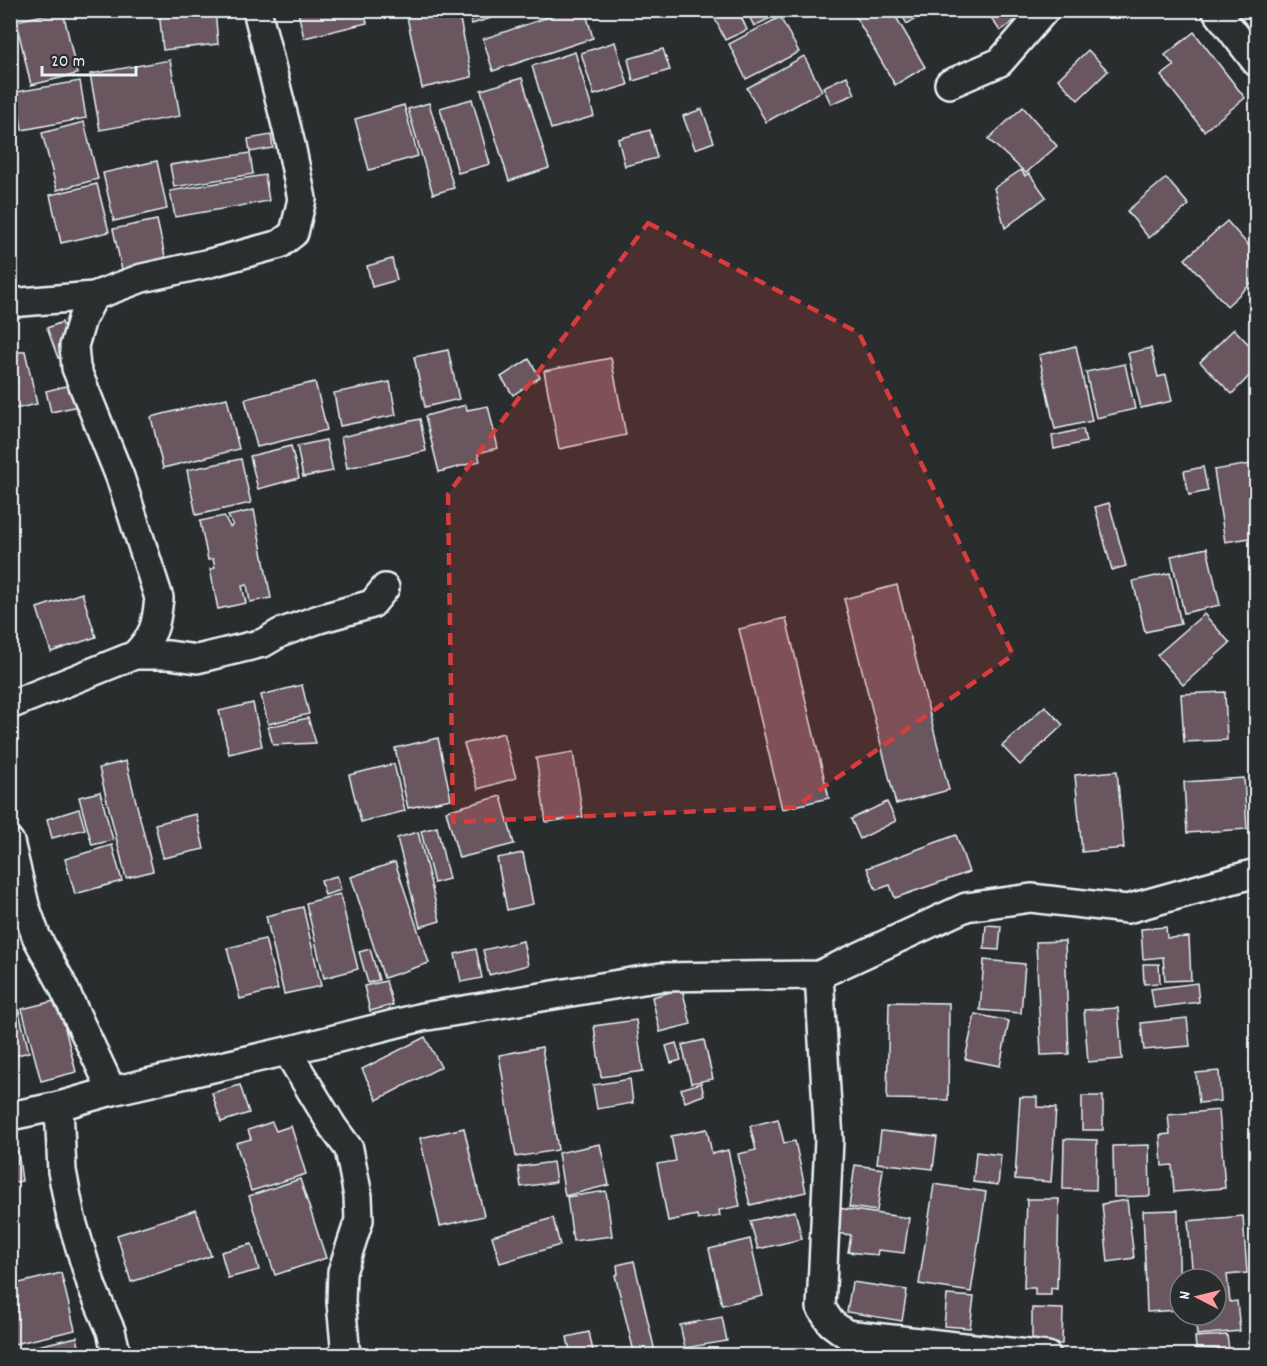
<svg xmlns="http://www.w3.org/2000/svg" width="1267" height="1366" viewBox="0 0 1267 1366" font-family="Dekko,sans-serif">
	<style>
		.building { fill: #69575e; stroke: #e8f1f8; stroke-width: 1.5 }
		.lines { fill: none; stroke-linecap: round; stroke-linejoin: round }
		.street-casing { stroke: #e8f1f8; stroke-width: 32 }
		.street { stroke: #2a2d2e; stroke-width: 27 }
		.marked { fill: #d83c3d; fill-opacity: 0.2; stroke: #d83c3d; stroke-width: 4.5; stroke-dasharray: 12 8; stroke-linejoin: round }
	</style>
	<rect width="100%" height="100%" fill="#2a2d2e"/>
	<filter id="ink" filterUnits="userSpaceOnUse"><feTurbulence type="fractalNoise" baseFrequency=".0167" numOctaves="2"/><feDisplacementMap in="SourceGraphic" scale="12" xChannelSelector="R" yChannelSelector="G"/><feConvolveMatrix kernelMatrix="1 2 1 2 8 2 1 2 1" color-interpolation-filters="sRGB"/></filter>
	<g filter="url(#ink)">
		<g class="building">
			<polygon points="159,10 215,10 218,44 163,50"/>
			<polygon points="306,10 364,10 367,23 304,38 298,12"/>
			<polygon points="436,10 458,10 472,77 422,88 407,17"/>
			<polygon points="467,10 516,10 472,24"/>
			<polygon points="570,10 585,10 593,38 493,71 483,39"/>
			<polygon points="711,10 738,10 747,30 725,40"/>
			<polygon points="750,10 787,10 754,26 747,12"/>
			<polygon points="860,10 892,10 925,67 895,85 854,14"/>
			<polygon points="899,10 931,10 907,24"/>
			<polygon points="986,10 1007,10 1014,21 1000,31"/>
			<polygon points="63,11 77,74 31,85 16,21"/>
			<polygon points="780,17 799,52 746,79 729,44"/>
			<polygon points="1194,32 1245,98 1204,131 1161,76 1174,66 1165,55"/>
			<polygon points="615,42 628,85 594,95 581,53"/>
			<polygon points="663,49 670,70 633,81 628,59"/>
			<polygon points="1088,50 1108,71 1078,100 1058,79"/>
			<polygon points="575,52 594,116 551,129 532,66"/>
			<polygon points="804,56 822,91 766,122 747,88"/>
			<polygon points="170,60 180,116 100,130 90,74"/>
			<polygon points="847,76 855,94 831,104 823,87"/>
			<polygon points="522,78 549,168 509,181 481,90"/>
			<polygon points="80,81 86,118 22,130 16,92"/>
			<polygon points="472,99 490,164 458,173 440,108"/>
			<polygon points="429,103 454,188 433,194 408,109"/>
			<polygon points="404,105 418,156 369,170 355,119"/>
			<polygon points="1023,107 1057,146 1026,173 988,139"/>
			<polygon points="702,109 714,142 695,149 683,116"/>
			<polygon points="84,122 98,179 57,190 42,133"/>
			<polygon points="650,130 657,158 625,166 618,139"/>
			<polygon points="271,135 273,148 250,152 248,139"/>
			<polygon points="250,153 253,174 174,187 170,165"/>
			<polygon points="157,161 167,209 114,221 103,173"/>
			<polygon points="1021,170 1025,176 1029,173 1046,197 1005,228 994,188"/>
			<polygon points="265,175 269,201 175,217 170,191"/>
			<polygon points="1166,178 1189,205 1149,238 1127,211"/>
			<polygon points="97,184 109,232 61,243 50,195"/>
			<polygon points="157,220 166,261 122,270 113,229"/>
			<polygon points="1227,221 1256,254 1256,279 1227,306 1185,259"/>
			<polygon points="392,259 397,280 372,287 367,266"/>
			<polygon points="62,322 73,353 58,358 47,328"/>
			<polygon points="1234,329 1256,352 1256,369 1232,394 1200,362"/>
			<polygon points="1076,346 1092,421 1055,429 1039,355"/>
			<polygon points="1151,348 1158,377 1166,375 1172,401 1141,408 1128,353"/>
			<polygon points="448,350 459,399 425,407 414,357"/>
			<polygon points="25,351 37,404 10,410 10,354"/>
			<polygon points="611,358 626,435 559,449 544,371"/>
			<polygon points="529,359 540,377 513,395 501,377"/>
			<polygon points="1125,364 1135,409 1096,418 1086,372"/>
			<polygon points="315,382 327,430 257,447 245,399"/>
			<polygon points="390,382 396,415 340,426 334,393"/>
			<polygon points="74,384 79,406 51,412 46,391"/>
			<polygon points="227,398 239,449 163,468 151,417"/>
			<polygon points="466,405 467,410 488,406 498,448 478,453 480,461 439,472 425,416"/>
			<polygon points="420,419 426,451 347,468 341,437"/>
			<polygon points="1083,429 1086,442 1054,449 1052,436"/>
			<polygon points="326,440 333,471 303,477 297,446"/>
			<polygon points="291,446 299,478 258,489 250,456"/>
			<polygon points="241,459 251,503 196,515 187,470"/>
			<polygon points="1250,464 1256,501 1256,537 1225,542 1214,470"/>
			<polygon points="1203,467 1208,491 1189,495 1184,471"/>
			<polygon points="1109,503 1126,566 1112,570 1095,507"/>
			<polygon points="254,510 271,598 250,602 247,585 242,586 246,603 218,609 210,569 215,568 213,559 208,560 200,521 224,516 230,527 233,525 228,516"/>
			<polygon points="1207,548 1220,605 1184,613 1171,556"/>
			<polygon points="1170,573 1181,624 1145,632 1133,581"/>
			<polygon points="897,585 949,790 896,804 844,599"/>
			<polygon points="82,593 96,637 51,652 37,608"/>
			<polygon points="1204,614 1230,643 1183,685 1157,655"/>
			<polygon points="786,618 829,798 782,809 739,629"/>
			<polygon points="302,685 309,714 268,724 261,695"/>
			<polygon points="1225,692 1227,740 1184,742 1181,694"/>
			<polygon points="253,703 262,746 229,754 219,711"/>
			<polygon points="1045,706 1063,725 1020,765 1002,746"/>
			<polygon points="308,718 316,743 273,745 268,727"/>
			<polygon points="503,733 516,778 478,789 464,744"/>
			<polygon points="438,738 451,799 408,808 395,748"/>
			<polygon points="573,752 583,817 546,822 536,758"/>
			<polygon points="126,761 153,871 126,878 99,768"/>
			<polygon points="394,764 405,811 361,822 349,775"/>
			<polygon points="1117,771 1124,848 1082,852 1075,775"/>
			<polygon points="1244,778 1247,829 1187,833 1184,782"/>
			<polygon points="100,792 113,840 92,845 79,797"/>
			<polygon points="501,796 514,844 459,858 446,811"/>
			<polygon points="887,802 896,821 860,839 851,819"/>
			<polygon points="79,809 85,829 52,838 47,819"/>
			<polygon points="196,814 204,849 163,858 155,824"/>
			<polygon points="437,827 449,879 434,883 421,831"/>
			<polygon points="418,832 440,921 420,927 397,838"/>
			<polygon points="956,835 969,872 895,898 890,885 876,890 867,868"/>
			<polygon points="112,845 122,881 75,894 65,859"/>
			<polygon points="523,853 533,904 507,910 497,858"/>
			<polygon points="395,862 429,963 384,978 351,877"/>
			<polygon points="337,876 341,890 325,895 321,880"/>
			<polygon points="340,894 358,969 324,978 306,903"/>
			<polygon points="303,907 321,986 284,994 266,916"/>
			<polygon points="986,925 1001,926 999,950 984,949"/>
			<polygon points="1166,927 1167,938 1189,937 1191,980 1165,981 1163,957 1143,959 1141,929"/>
			<polygon points="265,939 278,989 240,999 227,948"/>
			<polygon points="523,941 528,965 489,975 483,950"/>
			<polygon points="1065,941 1069,1054 1041,1055 1036,942"/>
			<polygon points="370,949 379,980 368,983 359,952"/>
			<polygon points="476,949 482,978 461,982 455,954"/>
			<polygon points="984,960 1025,964 1021,1013 980,1010"/>
			<polygon points="1143,964 1159,964 1160,983 1144,984"/>
			<polygon points="386,981 393,1005 370,1011 364,986"/>
			<polygon points="1197,983 1199,1002 1154,1008 1151,989"/>
			<polygon points="682,989 691,1024 660,1032 652,997"/>
			<polygon points="58,1000 76,1072 41,1081 22,1009"/>
			<polygon points="889,1002 949,1003 948,1100 887,1099"/>
			<polygon points="17,1004 29,1052 10,1057 10,1005"/>
			<polygon points="1118,1008 1122,1059 1088,1062 1084,1010"/>
			<polygon points="975,1014 1009,1021 1000,1066 965,1059"/>
			<polygon points="1187,1018 1190,1046 1144,1050 1141,1023"/>
			<polygon points="636,1020 643,1071 601,1077 594,1026"/>
			<polygon points="425,1037 441,1067 377,1100 362,1069"/>
			<polygon points="704,1040 713,1079 691,1083 682,1045"/>
			<polygon points="676,1043 681,1060 671,1063 666,1046"/>
			<polygon points="542,1047 558,1150 516,1157 499,1055"/>
			<polygon points="1219,1071 1221,1101 1199,1103 1196,1073"/>
			<polygon points="630,1079 633,1103 597,1109 593,1085"/>
			<polygon points="701,1083 704,1095 685,1102 681,1089"/>
			<polygon points="240,1085 249,1113 221,1122 212,1093"/>
			<rect x="1082" y="1096" width="21" height="34"/>
			<polygon points="1020,1097 1037,1097 1037,1107 1056,1108 1051,1182 1015,1179"/>
			<polygon points="1219,1110 1225,1188 1174,1192 1172,1165 1162,1166 1160,1135 1170,1134 1168,1115"/>
			<polygon points="778,1119 784,1143 795,1141 806,1192 750,1205 738,1154 756,1150 750,1126"/>
			<polygon points="272,1122 276,1131 291,1126 306,1174 251,1191 236,1143 251,1139 248,1130"/>
			<polygon points="464,1128 484,1216 440,1226 420,1138"/>
			<polygon points="707,1129 712,1154 728,1150 740,1206 719,1210 720,1216 698,1220 697,1215 668,1221 657,1164 676,1161 671,1136"/>
			<polygon points="881,1131 937,1137 933,1169 877,1163"/>
			<polygon points="1064,1139 1097,1140 1096,1190 1063,1189"/>
			<polygon points="600,1144 609,1185 565,1196 558,1153"/>
			<polygon points="1149,1145 1150,1196 1114,1197 1113,1146"/>
			<polygon points="18,1151 22,1181 10,1183 10,1152"/>
			<polygon points="976,1152 1001,1155 998,1185 973,1182"/>
			<polygon points="553,1162 556,1182 521,1187 518,1167"/>
			<polygon points="855,1165 883,1169 877,1211 849,1207"/>
			<polygon points="300,1179 326,1258 275,1275 249,1196"/>
			<polygon points="934,1184 986,1192 971,1292 919,1284"/>
			<polygon points="606,1191 612,1236 573,1241 567,1197"/>
			<polygon points="1027,1199 1059,1199 1057,1289 1051,1288 1051,1295 1035,1295 1035,1288 1024,1288"/>
			<polygon points="1127,1200 1134,1258 1108,1262 1102,1204"/>
			<polygon points="838,1208 909,1218 904,1253 878,1250 877,1255 848,1252 851,1235 835,1233"/>
			<polygon points="196,1210 211,1256 131,1282 117,1235"/>
			<polygon points="1178,1210 1180,1310 1147,1312 1143,1211"/>
			<polygon points="795,1211 802,1239 758,1249 750,1221"/>
			<polygon points="1243,1216 1247,1273 1227,1275 1230,1302 1237,1301 1240,1331 1197,1335 1195,1315 1216,1315 1216,1279 1193,1279 1188,1221"/>
			<polygon points="553,1218 560,1245 500,1263 492,1236"/>
			<polygon points="750,1239 763,1296 722,1305 709,1249"/>
			<polygon points="252,1244 259,1270 228,1278 221,1252"/>
			<polygon points="634,1261 656,1356 635,1356 615,1275 618,1274 617,1265"/>
			<polygon points="61,1273 75,1330 10,1345 10,1294 13,1294 11,1285"/>
			<polygon points="852,1282 907,1290 902,1321 847,1312"/>
			<polygon points="947,1295 974,1297 970,1328 944,1326"/>
			<polygon points="1032,1308 1063,1309 1062,1344 1032,1343"/>
			<polygon points="722,1317 727,1341 685,1348 680,1325"/>
			<polygon points="589,1332 594,1356 571,1356 567,1337"/>
			<polygon points="1227,1335 1229,1350 1196,1348 1195,1337"/>
			<polygon points="77,1337 81,1356 10,1356 10,1352"/>
		</g>
		<g class="lines">
			<g class="street-casing">
				<g id="street">
					<polyline points="1216,10 1256,62"/>
					<polyline points="949,84 1000,62 1045,10"/>
					<path d="M94,296L82,319L74,346L76,368L120,477L159,598C156,626 155,634 135,655"/>
					<polyline points="10,303 94,296 142,278 210,263 280,244 294,233 302,199 291,145 257,10"/>
					<polyline points="10,705 135,655 169,655 197,659 263,643 280,633 319,619 372,604 385,588"/>
					<polyline points="10,842 25,905 36,936 60,980 112,1091"/>
					<polyline points="819,975 829,1140 821,1308 831,1323 846,1334 1047,1356"/>
					<polyline points="287,1051 333,1127 349,1149 358,1196 359,1220 342,1272 341,1302 346,1356"/>
					<polyline points="59,1106 62,1171 71,1218 92,1287 111,1331 117,1356"/>
					<polyline points="10,1116 59,1106 112,1091 287,1051 422,1017 661,977 819,975 966,907 1031,898 1127,909 1256,873"/>
				</g>
			</g>
			<use href="#street" class="street"/>
		</g>
	</g>
	<path class="marked" d="M648,223L859,333L1013,655L795,807L453,822L448,494Z"/>
	<rect width="1267" height="1366" fill="none" stroke="#2a2d2e" stroke-width="36"/>
	<rect x="18" y="18" width="1231" height="1330" fill="none" stroke="#e8f1f8" stroke-width="2" filter="url(#ink)"/>
	<g transform="translate(1198 1297) rotate(277)"><circle r="28" fill="#2a2d2e" stroke="#767b7f" stroke-width="1.5"/>
	<path d="M0-4.5L10 22L0 15L-10 22Z" fill="#ff9aa2"/>
	<text y="-9" font-size="16" font-weight="bold" text-anchor="middle" fill="#e8f1f8">N</text>
	</g>
	<path d="M42 66v9h94v-9" fill="none" stroke="#e8f1f8" stroke-width="3"/>
	<text x="51" y="66" font-size="18" fill="#e8f1f8" stroke="#2a2d2e" stroke-width="4.5" paint-order="stroke">20 m</text>
</svg>
